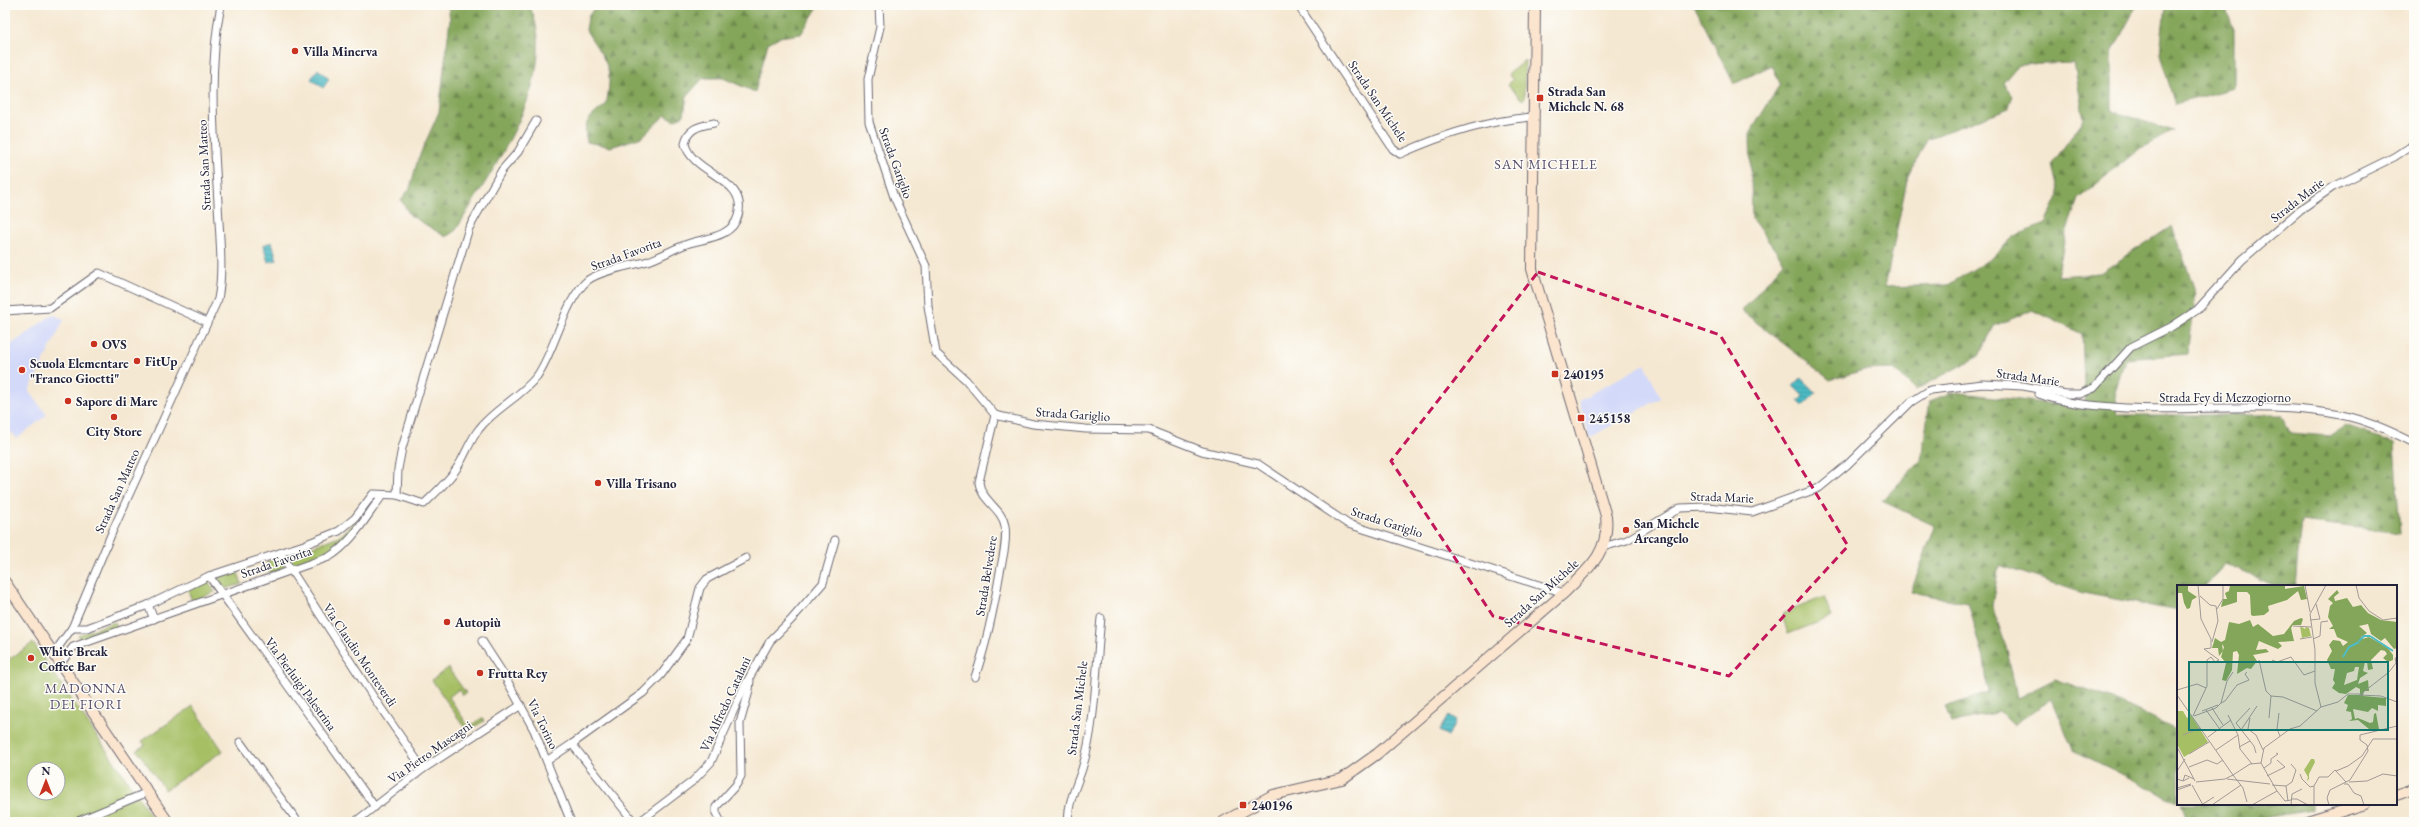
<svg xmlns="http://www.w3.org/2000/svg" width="2419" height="827" viewBox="0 0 2419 827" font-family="'EB Garamond',serif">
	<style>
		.built { fill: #d3d9f9 }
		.green { fill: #a6bf65; stroke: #647050; fill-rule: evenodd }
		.forest { fill: url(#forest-firs); stroke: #53644a; fill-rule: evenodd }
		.water { fill: url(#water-rules); stroke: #386f80 }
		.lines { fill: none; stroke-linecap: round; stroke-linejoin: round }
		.street-casing { stroke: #6c6770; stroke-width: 9 }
		.secondary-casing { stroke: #6c6770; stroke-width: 12 }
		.street { stroke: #fff; stroke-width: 7 }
		.secondary { stroke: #fbe5cf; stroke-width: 10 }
		.marked { fill: none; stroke: #c2185b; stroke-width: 3; stroke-dasharray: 8 5; stroke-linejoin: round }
		.poi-dot { fill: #c8321e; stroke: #fdfcf7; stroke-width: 1.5 }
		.labels { text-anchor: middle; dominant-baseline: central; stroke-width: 3; stroke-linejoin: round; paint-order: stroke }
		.poi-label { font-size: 13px; font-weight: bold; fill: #22223b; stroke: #fdfcf7; text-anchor: start }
		.street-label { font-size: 13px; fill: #22223b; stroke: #fdfcf7 }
		.neighbourhood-label { font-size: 14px; letter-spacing: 1px; fill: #584e6c; stroke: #fdfcf7 }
		.inset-river { fill: none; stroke: #4ebcc5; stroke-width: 2 }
		.inset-road { fill: none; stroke: #a19996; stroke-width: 1 }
		.view { fill: #0f766e; fill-opacity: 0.15; stroke: #0f766e; stroke-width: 2 }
		.inset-edge { fill: none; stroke: #22223b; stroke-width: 2 }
	</style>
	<defs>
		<pattern id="forest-firs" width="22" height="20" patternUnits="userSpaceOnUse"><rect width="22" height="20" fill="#84a65a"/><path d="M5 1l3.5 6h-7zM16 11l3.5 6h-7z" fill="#6c874c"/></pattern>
		<pattern id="water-rules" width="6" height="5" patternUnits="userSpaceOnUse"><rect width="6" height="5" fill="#4ebcc5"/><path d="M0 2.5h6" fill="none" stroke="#4098a1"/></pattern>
	</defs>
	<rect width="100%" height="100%" fill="#fdfcf7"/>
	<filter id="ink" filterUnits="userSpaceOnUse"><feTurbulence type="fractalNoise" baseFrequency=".025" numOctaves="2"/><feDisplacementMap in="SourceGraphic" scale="8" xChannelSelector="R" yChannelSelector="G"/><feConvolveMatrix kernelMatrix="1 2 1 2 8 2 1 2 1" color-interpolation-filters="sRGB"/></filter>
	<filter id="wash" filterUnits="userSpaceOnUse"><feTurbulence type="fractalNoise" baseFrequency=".012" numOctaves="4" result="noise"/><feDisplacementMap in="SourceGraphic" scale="16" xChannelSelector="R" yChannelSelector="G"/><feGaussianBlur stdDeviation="0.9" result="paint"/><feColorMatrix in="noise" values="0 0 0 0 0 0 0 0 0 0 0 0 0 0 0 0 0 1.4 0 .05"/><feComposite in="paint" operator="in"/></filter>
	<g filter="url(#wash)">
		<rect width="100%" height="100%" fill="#f5e8d2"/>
		<g class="built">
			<polygon points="53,314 64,320 29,391 47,415 16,439 12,432 5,437 5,349"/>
			<polygon points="1645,364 1661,398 1589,438 1579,400"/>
		</g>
		<g class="green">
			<polygon points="1525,60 1524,99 1521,99 1508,84 1513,80 1508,74"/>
			<path d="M359,518V521C340,552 325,554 293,566L289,556L341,535Z"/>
			<polygon points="279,557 285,568 270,573 266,562"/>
			<polygon points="237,570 242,584 224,589 216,578"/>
			<polygon points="208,581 215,592 192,601 188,590"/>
			<polygon points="1824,597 1832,617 1788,634 1782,614"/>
			<polygon points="115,622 118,629 80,642 78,635"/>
			<path d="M33,643L138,796L155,822H5V662ZM34,769H58V793H34Z"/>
			<polygon points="448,668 466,693 463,695 459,689 449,697 469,727 482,718 484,721 467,731 432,680"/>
			<polygon points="193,706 223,751 165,790 137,750 145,745 142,741"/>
		</g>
		<g class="forest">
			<path d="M448,5H529C564,75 491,170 456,230L446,237L410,215L401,200L410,188L418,159L439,112L450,19Z"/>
			<path d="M596,5H819L801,34L779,37L768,43L755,92L723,78H703L687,96L684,115L675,120L665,115L642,137L611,147L587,142C582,121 590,117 606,105C614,65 606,63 586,30L588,17Z"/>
			<path d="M1694,5H2137L2112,52V111L2173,131L2138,150L2078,199L2066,233L2057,276L2100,273L2172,226L2196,293L2188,354L2125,359L2115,392L2118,415H2282L2290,433L2329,436L2345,426L2394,443L2400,533L2301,521L2295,586H2275L2225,564L2205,586H2178V611L2083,593L1999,565L1992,606L2007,649L2017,698L2055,679L2112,699L2178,731V802L2073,750L2052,699L2013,725L1999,711L1951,723L1945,707L1988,693L1984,658L1968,603L1911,592L1935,526L1882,501L1921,460L1930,401L1953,392L2085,408L2082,334L2033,310L1994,326L1979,356L1915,390L1894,369L1864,370L1830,380L1742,311L1784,262L1752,219L1750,133L1780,84L1772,65L1734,84ZM2074,63L2084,119L2052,164L2059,195L2045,224L2014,236L1993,257L1948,285L1885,287L1907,180L1927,139L2009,108L2013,96L2003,83L2018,65Z"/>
			<polygon points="2165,5 2224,5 2234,29 2234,88 2175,104 2160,54"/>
			<polygon points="2181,804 2311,804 2312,810 2238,822 2187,820"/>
		</g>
		<g class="water">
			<polygon points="318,69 329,79 323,88 311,79"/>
			<polygon points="272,242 277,260 268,262 263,245"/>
			<polygon points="1801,378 1816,393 1803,406 1798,401 1803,396 1793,386"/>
			<polygon points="1448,716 1456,721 1448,736 1439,731"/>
		</g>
	</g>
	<g filter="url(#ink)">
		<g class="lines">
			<g class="street-casing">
				<g id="street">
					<polyline points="879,5 880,27 868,79 869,122 894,197 926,266 928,306 936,353 966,380 995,415 1033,424 1086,429 1149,430 1202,451 1258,464 1348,524 1564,593"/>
					<path d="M1298,5L1393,149L1400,154C1442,135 1488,120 1534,117"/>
					<polyline points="5,311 50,308 99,273 207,322"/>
					<path d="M2039,394C2065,404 2097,406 2125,408C2197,412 2270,401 2341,415C2366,420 2391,431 2414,443"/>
					<path d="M397,495L424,504C435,493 448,482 457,468C465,456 470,440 479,429C495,408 520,398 537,376C555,351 564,300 588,280C602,270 631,266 648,261C663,256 676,247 690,243C707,238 732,237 738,216C749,178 693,175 685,144C687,128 700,126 714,123"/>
					<polyline points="1603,547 1627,540 1680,508 1708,507 1752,512 1819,488 1847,465 1911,402 1930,390 1983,384 2023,386 2066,394 2080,394 2094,388 2131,347 2171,327 2197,310 2242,260 2300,210 2333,187 2394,157 2414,144"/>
					<polyline points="280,553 374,698 423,769"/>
					<polyline points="209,576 375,807"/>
					<polyline points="148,605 154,619"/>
					<polyline points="72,628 87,628 114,618 148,605 209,576 304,545 339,531 355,518 373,494 397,495 398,469 402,448 469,228 502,170 518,152 536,121"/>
					<polyline points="482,641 504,675 534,730 571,822"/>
					<path d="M54,653L72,628L113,530L218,299C224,267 219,234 218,202C214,137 208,69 221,5"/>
					<path d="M61,663L73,647L329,557C353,542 365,518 382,496"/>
					<path d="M975,677C987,643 994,608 1000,572C1003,557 1007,541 1005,526C1002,508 981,501 979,482L995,415"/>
					<polyline points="240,742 298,822"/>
					<polyline points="548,760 572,744"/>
					<polyline points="76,822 148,792"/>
					<polyline points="355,822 423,769 521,705"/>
					<polyline points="634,822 572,744 643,693 661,675 687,639 700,588 707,579 746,558"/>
					<polyline points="639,822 693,781 711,762 744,687 770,641 791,620 823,583 835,540"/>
					<polyline points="721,822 716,813 716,807 736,785 741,776 740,723 749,691 750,680"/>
					<path d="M1069,822C1066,806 1077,785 1082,769C1096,725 1096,665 1101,618"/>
				</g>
			</g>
			<g class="secondary-casing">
				<g id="secondary">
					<polyline points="5,582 168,822"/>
					<polyline points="2396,795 2414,789"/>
					<path d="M1223,822L1273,795L1342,779L1377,754L1564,593C1588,569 1610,553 1606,516L1532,269L1535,5"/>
					<polyline points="2307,822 2365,804"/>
				</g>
			</g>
			<use href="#street" class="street"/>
			<use href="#secondary" class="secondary"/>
		</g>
	</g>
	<path class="marked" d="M1538,272L1720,335L1848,546L1729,676L1493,616L1391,461Z"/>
	<g class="poi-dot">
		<circle cx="295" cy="51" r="4"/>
		<rect x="1536" y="94" width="8" height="8" rx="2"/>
		<circle cx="94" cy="344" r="4"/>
		<circle cx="137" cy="361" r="4"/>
		<circle cx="22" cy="370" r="4"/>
		<rect x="1551" y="370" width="8" height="8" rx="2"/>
		<circle cx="68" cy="401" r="4"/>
		<circle cx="114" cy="417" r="4"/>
		<rect x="1577" y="414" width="8" height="8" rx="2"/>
		<circle cx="598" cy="483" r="4"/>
		<circle cx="1626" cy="530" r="4"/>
		<circle cx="447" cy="622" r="4"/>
		<circle cx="31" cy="658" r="4"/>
		<circle cx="480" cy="673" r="4"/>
		<rect x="1239" y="801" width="8" height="8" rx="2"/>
	</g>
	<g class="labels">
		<g class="poi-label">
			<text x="303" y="51">Villa Minerva</text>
			<text x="1548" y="91">Strada San<tspan x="1548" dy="15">Michele N. 68</tspan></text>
			<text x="102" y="344">OVS</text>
			<text x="145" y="361">FitUp</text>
			<text x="30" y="363">Scuola Elementare<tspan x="30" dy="15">"Franco Gioetti"</tspan></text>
			<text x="1563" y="374">240195</text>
			<text x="76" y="401">Sapore di Mare</text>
			<text x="1589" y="418">245158</text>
			<text x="114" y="431" text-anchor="middle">City Store</text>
			<text x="606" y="483">Villa Trisano</text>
			<text x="1634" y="523">San Michele<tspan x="1634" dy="15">Arcangelo</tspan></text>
			<text x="455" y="622">Autopiù</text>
			<text x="39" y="651">White Break<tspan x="39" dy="15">Coffee Bar</tspan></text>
			<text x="488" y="673">Frutta Rey</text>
			<text x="1251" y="805">240196</text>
		</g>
		<g class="street-label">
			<text transform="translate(1378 101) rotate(56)">Strada San Michele</text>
			<text transform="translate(896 163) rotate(70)">Strada Gariglio</text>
			<text transform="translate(204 165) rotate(-93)">Strada San Matteo</text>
			<text transform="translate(2297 200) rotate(-38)">Strada Marie</text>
			<text transform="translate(626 254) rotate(-20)">Strada Favorita</text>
			<text transform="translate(2028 377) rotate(8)">Strada Marie</text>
			<text x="2225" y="397">Strada Fey di Mezzogiorno</text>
			<text transform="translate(1073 414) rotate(4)">Strada Gariglio</text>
			<text transform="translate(117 491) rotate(-66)">Strada San Matteo</text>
			<text transform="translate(1722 497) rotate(2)">Strada Marie</text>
			<text transform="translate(1387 522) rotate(18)">Strada Gariglio</text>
			<text transform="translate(276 562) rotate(-19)">Strada Favorita</text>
			<text transform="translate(986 576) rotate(-81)">Strada Belvedere</text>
			<text transform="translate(1541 593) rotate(-42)">Strada San Michele</text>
			<text transform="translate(360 655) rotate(56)">Via Claudio Monteverdi</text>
			<text transform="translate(301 684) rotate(54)">Via Pierluigi Palestrina</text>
			<text transform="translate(725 704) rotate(-65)">Via Alfredo Catalani</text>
			<text transform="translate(1077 708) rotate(-83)">Strada San Michele</text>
			<text transform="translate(543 724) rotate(64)">Via Torino</text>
			<text transform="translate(430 752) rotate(-35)">Via Pietro Mascagni</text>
		</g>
		<g class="neighbourhood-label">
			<text x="1546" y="164">SAN MICHELE</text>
			<text x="86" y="688">MADONNA<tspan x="86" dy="16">DEI FIORI</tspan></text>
		</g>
	</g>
	<g transform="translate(2177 585)">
		<rect width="220" height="220" fill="#f5e8d2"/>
		<path d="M123,41L128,44L129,42L132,43L134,51L125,53ZM0,126H6L10,133L14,130L31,157L7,172L0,159ZM134,174H137L138,177L132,189V194L130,196L131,192L127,185Z" fill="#a6bf65"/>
		<path d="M0,0H11V6L20,12L15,15L13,23L10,24L7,18L5,8H0ZM53,0H108V4L127,1L130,14L124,15L121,6L110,15L91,21L92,26L87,30L76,31L74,30L73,10L70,7H60V17L44,22L46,14H50L48,8L52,6ZM160,5L162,8L157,12L158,16L170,13L176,22L184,20L191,28L204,35L220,37V63L217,64L208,53L204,56L194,49L191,39L182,41L190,48L184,52L185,54L192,52L210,62L216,70V75L211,77L206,73L210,69L208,66L204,65L194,75L196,84L191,85L190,77H188L186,86L191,88L183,93L181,99L191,95L192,106H187L186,111L209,113V121L201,120V126L195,123L191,127L176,124L178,134L181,133L193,138L196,137L197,129L199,128L202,144H192L181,135L172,136L175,134L174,127L169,126L171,120L167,118L171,110H183V104L179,102L169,109L162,108L155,103L158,98L156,95L158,84H154L150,75L155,66L152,60L156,55L163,56L166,61L171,57L160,52L157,44H152L156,41L151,32L153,21L156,18L151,14ZM178,82H182L180,95L167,100L170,88L177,86ZM124,33L126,34L124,40H116L114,43L117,56L101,57L105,61L101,64L82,56L79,65L89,64L92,67L76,70L80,76L74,84L70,83L60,89L62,70L60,66L56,67L55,85L49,96L45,95L49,78L44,72L47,62L45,59L46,66L42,71L41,63H35L38,53L44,57L48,55L52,37L62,39L73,35L76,42L81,39L96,51L107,49L117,36Z" fill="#84a65a" fill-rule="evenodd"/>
		<path class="inset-river" d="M193,51L216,66M182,56L187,51H193M166,72L172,62L182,57"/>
		<path class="inset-road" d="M128,0L133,27M179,0L182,13L192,26L206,35L220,33M23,11L33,20L39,21L41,36L35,57M40,24L46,14V0M133,35L143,34L139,19M116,41L134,42M123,54L135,52M136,54L143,51L144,37L151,36M82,75L89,106L94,111L106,112L140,126M95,75L100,77L114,72L127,90L138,86M0,105L20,99L29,103M0,110L56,190L48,194L19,197M182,110L204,111L220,117M44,118L48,116L60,100L72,95L68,89L70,87M144,122L161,117L171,109H184L212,87L219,78L218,73H220M35,123L46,140M73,123L59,138L77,161L79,168M29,125L42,143M25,126L41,120M102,128L100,144L103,151M51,130L61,150L63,164L75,179M16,131L30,101V75L34,72L38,77L42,75L27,64L34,63V54L24,34L21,0M17,131L39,123L44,118L50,96L56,87M73,133L71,144L79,150L86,165M92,133L94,111M64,145L80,121M6,150L23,143M31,152L54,135M0,162L18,196M62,162L73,156M39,165L61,150M12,169L32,157M30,175L40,179L46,175M84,178L87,163L113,144L123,141L144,122L138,98V65L133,29L149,0M84,178L100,206L108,216L114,215M12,182L30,175M87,183L94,178V174L101,169L99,168M0,186L8,174M159,186L171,181L185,171L196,154H220M123,189L125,194L133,202L137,201M90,191L108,182L100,175M0,194L6,196L12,193M50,194L93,199M6,196L8,190L17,194M172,197L190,196L206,189L220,191M167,199H171L177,208L184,211L187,220M15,200L26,220M95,200L109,201M0,203L14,199M0,205L14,200M114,214H120L131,220M111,216L109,201L115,197L119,185L114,179M70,217L66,203L56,190L73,179L84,178M26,219L37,212M35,220L64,200M75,220L100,206M114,220L115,209L125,204M137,220V201L142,192H151L158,185L169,197M152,220L150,213L153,205L173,195L191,166L190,160L183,155V150L220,141"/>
		<path class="view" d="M12,77H211V145H12Z"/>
		<rect width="220" height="220" class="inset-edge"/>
	</g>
	<rect width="2419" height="827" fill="none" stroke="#fdfcf7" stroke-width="20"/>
	<g transform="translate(46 781)"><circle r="19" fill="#fdfcf7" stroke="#a5a5ac"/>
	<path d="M0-3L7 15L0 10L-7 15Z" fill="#c8321e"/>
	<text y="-6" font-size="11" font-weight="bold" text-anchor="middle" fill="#22223b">N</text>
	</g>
</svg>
